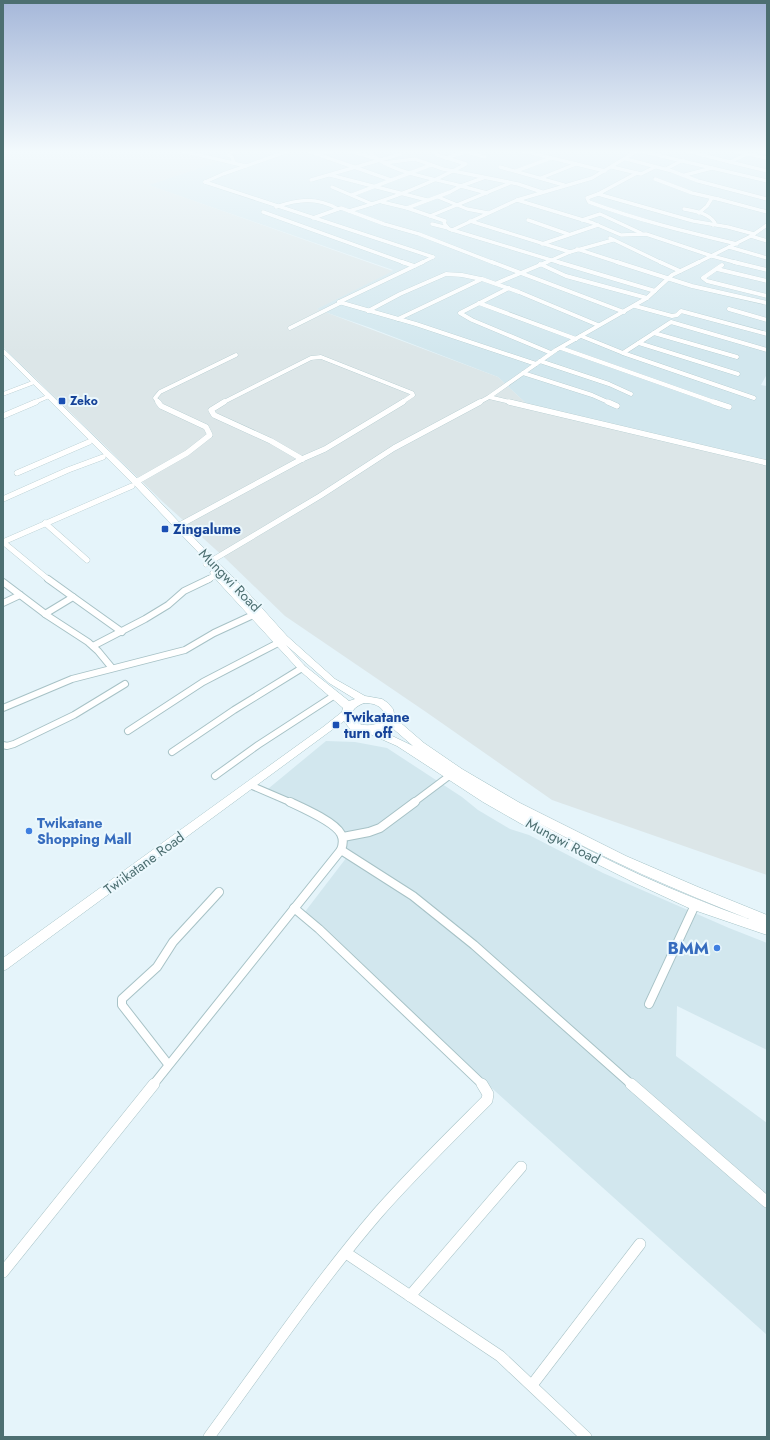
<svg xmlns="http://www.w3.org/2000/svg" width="770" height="1440" viewBox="0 0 770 1440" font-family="Jost,sans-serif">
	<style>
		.residential { fill: #d2e7ee }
		.industrial { fill: #dce6e8 }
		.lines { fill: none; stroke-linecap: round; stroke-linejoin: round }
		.street-far5-casing { stroke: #a7c2c6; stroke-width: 4 }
		.street-far4-casing { stroke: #a7c2c6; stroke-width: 4.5 }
		.street-far3-casing { stroke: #a7c2c6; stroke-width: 6 }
		.street-far2-casing { stroke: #a7c2c6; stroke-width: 8 }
		.street-far1-casing { stroke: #a7c2c6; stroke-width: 10 }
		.street-casing { stroke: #a7c2c6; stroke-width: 12 }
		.secondary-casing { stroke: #a4c2c6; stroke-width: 1 }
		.street-far5 { stroke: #fff; stroke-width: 3.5 }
		.street-far4 { stroke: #fff; stroke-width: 4 }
		.street-far3 { stroke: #fff; stroke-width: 5.5 }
		.street-far2 { stroke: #fff; stroke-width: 6 }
		.street-far1 { stroke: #fff; stroke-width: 8 }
		.street { stroke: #fff; stroke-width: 11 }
		.secondary { fill: #fff; fill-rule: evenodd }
		.transit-dot { fill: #1a4fb4; stroke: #ebf8fd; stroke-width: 1.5 }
		.shop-dot { fill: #3f7fe0; stroke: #ebf8fd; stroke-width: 1.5 }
		.labels { text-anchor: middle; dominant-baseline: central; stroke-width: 4; stroke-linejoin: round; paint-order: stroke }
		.far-transit-label { font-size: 12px; font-weight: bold; fill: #164399; stroke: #ebf8fd; text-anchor: start }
		.transit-label { font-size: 14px; font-weight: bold; fill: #164399; stroke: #ebf8fd; text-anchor: start }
		.street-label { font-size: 14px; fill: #4d6f71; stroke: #ebf8fd }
		.shop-label { font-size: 14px; font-weight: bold; fill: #366cbe; stroke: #ebf8fd; text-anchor: start }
		.near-shop-label { font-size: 17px; font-weight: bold; fill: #366cbe; stroke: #ebf8fd; text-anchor: end }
	</style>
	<rect width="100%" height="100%" fill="#e5f4fa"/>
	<g class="residential">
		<polygon points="179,151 767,151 767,374 761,385 767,386 767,464 530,407 498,377 368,327 316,309 393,270 148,185 217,162"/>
		<polygon points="326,741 355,742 387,748 462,797 478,810 510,829 529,835 603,873 729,928 767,943 767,1050 677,1006 676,1056 767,1123 767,1335 301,917 350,853 336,831 263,793"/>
	</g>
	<polygon class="industrial" points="3,151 179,151 218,162 149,185 393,271 317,309 498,377 530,407 767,464 767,875 552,800 426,712 285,616 225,558 163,502 3,347"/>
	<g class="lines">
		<g class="street-far5-casing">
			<g id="street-far5">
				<polyline points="182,151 246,166"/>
				<polyline points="233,151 228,155 232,157 234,163"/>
				<polyline points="308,151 391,180"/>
				<polyline points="350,151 374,158"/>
				<path d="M368,151C388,173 433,178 461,186L450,192L407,208"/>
				<polyline points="523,151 605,171"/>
				<polyline points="640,151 712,168 685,175"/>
				<polyline points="687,151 730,162 747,154"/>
				<polyline points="733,151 767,158"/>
				<polyline points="467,152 485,157"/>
				<polyline points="318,154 331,151"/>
				<polyline points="446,158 469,151"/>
				<polyline points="626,159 672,171 698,181 767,199"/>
				<polyline points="730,162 767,171"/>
				<polyline points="384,163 415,159 443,169 518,184 542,192"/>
				<polyline points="500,167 564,185"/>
				<polyline points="612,167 641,174 655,167"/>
				<polyline points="712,168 767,181"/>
				<polyline points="666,169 683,160"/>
				<polyline points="516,171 551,158"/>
				<polyline points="637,173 598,194 693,221 728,227 754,234"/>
				<polyline points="330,175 427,200"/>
				<polyline points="483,178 461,186 487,193"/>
				<polyline points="541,178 576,164"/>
				<polyline points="655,179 692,193 718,199"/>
				<polyline points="311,180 401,154"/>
				<polyline points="205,182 433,257"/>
				<polyline points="205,182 223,174 289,151"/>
				<polyline points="332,187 372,204"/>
				<path d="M598,194L587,198L589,202C637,220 687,232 737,244"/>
				<polyline points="352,195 431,165"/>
				<polyline points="438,197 467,209 488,213"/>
				<polyline points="718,199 767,212"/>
				<polyline points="517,200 593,223 621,235 646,234 712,256 738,263"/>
				<polyline points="382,202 407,208 445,221 444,223 449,229 561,263"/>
				<path d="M276,207C298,199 317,197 338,209"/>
				<path d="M684,209C695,211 708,213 715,223L713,225"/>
				<path d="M349,211C391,199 428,185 466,164L437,155L435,151"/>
				<polyline points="263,212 405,263"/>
				<polyline points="699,213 707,206 712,198"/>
				<polyline points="430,216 510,183"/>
				<polyline points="313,218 341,208 384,224 419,234 494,263"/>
				<polyline points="528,220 568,234"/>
				<polyline points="582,220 600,214 641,233"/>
				<polyline points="470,221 570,252"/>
				<polyline points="432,224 448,228"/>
				<polyline points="452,230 517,200 592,178 637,151"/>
				<polyline points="751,236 767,241"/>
				<polyline points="610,238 662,263"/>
				<polyline points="542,244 598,225"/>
				<polyline points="729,247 767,258"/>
				<polyline points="577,249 620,263"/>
				<polyline points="421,263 433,257"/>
				<polyline points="545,263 570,252 613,240"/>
				<polyline points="697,263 751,236 767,225"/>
			</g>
		</g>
		<g class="street-far4-casing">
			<g id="street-far4">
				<polyline points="402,262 414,266"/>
				<polyline points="492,262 624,312"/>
				<polyline points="558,262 655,291"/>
				<polyline points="617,262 692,286 767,303"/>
				<polyline points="660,262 680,271"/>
				<polyline points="734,262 767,270"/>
				<polyline points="540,264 566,276 647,298"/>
				<polyline points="722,265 703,278 707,281 767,296"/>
				<polyline points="717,269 767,281"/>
				<polyline points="497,283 547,262"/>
				<polyline points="509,288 460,313 472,320 551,353"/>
				<polyline points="339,302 416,324 536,364"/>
				<polyline points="339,302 423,262"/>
				<polyline points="479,303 576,339"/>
				<polyline points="635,306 672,316 677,315 681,311 767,334"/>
				<polyline points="729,309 767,320"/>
				<polyline points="368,311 400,294 446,274 462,275 481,279"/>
				<polyline points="398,319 482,279 519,292 598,325"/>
				<polyline points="290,328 340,303"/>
				<polyline points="654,333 737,357"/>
				<polyline points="581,336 623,353 754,398"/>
				<polyline points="639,343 738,374"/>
				<polyline points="561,348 717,403"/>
				<polyline points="623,353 671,322 767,350"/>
				<polyline points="540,361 609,384 631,394"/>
				<polyline points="523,373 592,395 610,403"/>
				<polyline points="3,394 32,383"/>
				<polyline points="489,397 514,403"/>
				<polyline points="33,403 47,397"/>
				<polyline points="159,403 155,398 160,392 236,355"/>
				<polyline points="222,403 311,358 321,357 412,393 413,395 401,403"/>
				<polyline points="478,403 489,397 556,350 647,298 672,275 699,262"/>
			</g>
		</g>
		<g class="street-far3-casing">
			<g id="street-far3">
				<polyline points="224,402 211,410 214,415 271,441 302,459"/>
				<polyline points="509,402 767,463"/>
				<polyline points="608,402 617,406"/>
				<polyline points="714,402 729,407"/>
				<polyline points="3,416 36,402"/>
				<polyline points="302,459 325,449 403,402"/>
				<polyline points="17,473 89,442"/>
				<polyline points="136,482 187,453 210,435 206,427 161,406 158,402"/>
				<polyline points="3,499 68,470 103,457"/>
				<polyline points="45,523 87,560"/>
				<polyline points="178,526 302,459"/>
				<polyline points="3,542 132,486"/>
				<polyline points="3,542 49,580"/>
				<polyline points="206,564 320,496 394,448 480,402"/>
				<polyline points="207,580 216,575"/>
			</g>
		</g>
		<g class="street-far2-casing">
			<g id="street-far2">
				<polyline points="3,582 48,616 88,642 98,651 112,668"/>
				<polyline points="73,597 122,632"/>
				<polyline points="3,603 20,595"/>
				<polyline points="45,614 73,597 48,579"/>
				<polyline points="93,646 145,619 168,605 184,591 209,579"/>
				<polyline points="3,708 72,679 185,650 214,633 253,615"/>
				<polyline points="128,731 203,682 278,643"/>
				<polyline points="3,745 7,746 14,744 74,715 125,684"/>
				<polyline points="172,752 234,710 302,668"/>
				<polyline points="215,776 258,745 335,695"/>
				<polyline points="250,785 292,803"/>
				<polyline points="413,803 453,773"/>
			</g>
		</g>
		<g class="street-far1-casing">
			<g id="street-far1">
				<polyline points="343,837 369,832 380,828 415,802"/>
				<polyline points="341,850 413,896 474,945 632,1085"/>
				<polyline points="294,908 319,929 483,1085"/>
				<polyline points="649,1004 695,905"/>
				<polyline points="168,1064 122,1005 122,999 157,967 173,942 219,892"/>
				<path d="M153,1085L341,850C343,845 344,840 341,834C335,822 303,808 290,802"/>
			</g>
		</g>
		<g class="street-casing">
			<g id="street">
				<polyline points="631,1084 767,1202"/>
				<polyline points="346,1253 500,1356 586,1437"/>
				<polyline points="3,1272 154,1084"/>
				<polyline points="410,1296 521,1167"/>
				<polyline points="532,1385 640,1244"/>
				<path d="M209,1437C264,1362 317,1284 377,1214C412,1174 450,1137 487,1100L488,1094L482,1084"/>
			</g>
		</g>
		<g class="secondary-casing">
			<path id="secondary" d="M3,348L143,484L214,559L242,586L287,636L335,679L365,696L382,699L388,703L393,709L395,718L424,743L462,769L520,803L626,856L698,887L767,915V935L691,909L635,883L553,842L483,802L397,746L370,734L357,732L350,729L344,721L7,969L3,971V958L323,727L342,712L343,708L299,670L210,573L211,571H216L137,488L3,354ZM286,645L329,683L355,699L349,701L305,666ZM364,703C373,703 381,705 385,714L383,721C360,734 336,714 364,703ZM390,726L413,746L382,731ZM537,822C605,859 677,891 749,919C676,893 605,861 537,822Z"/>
		</g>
		<use href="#street-far5" class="street-far5"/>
		<use href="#street-far4" class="street-far4"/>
		<use href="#street-far3" class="street-far3"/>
		<use href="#street-far2" class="street-far2"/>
		<use href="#street-far1" class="street-far1"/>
		<use href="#street" class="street"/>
		<use href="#secondary" class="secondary"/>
	</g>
	<linearGradient id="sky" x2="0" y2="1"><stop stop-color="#a5b7d9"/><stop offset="0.43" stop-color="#f3fafd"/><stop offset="1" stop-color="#f3fafd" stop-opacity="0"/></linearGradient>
	<rect width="770" height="353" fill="url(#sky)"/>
	<g class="transit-dot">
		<rect x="58" y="397" width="8" height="8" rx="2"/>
		<rect x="161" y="525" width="8" height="8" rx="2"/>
		<rect x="332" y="721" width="8" height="8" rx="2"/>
	</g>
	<g class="shop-dot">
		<circle cx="29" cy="831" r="4"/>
		<circle cx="717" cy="948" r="4"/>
	</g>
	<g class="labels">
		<g class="far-transit-label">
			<text x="70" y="401">Zeko</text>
		</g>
		<g class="transit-label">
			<text x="173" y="529">Zingalume</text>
			<text x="344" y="717">Twikatane<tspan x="344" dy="16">turn off</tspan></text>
		</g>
		<g class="street-label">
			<text transform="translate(230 580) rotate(46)">Mungwi Road</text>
			<text transform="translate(563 841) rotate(28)">Mungwi Road</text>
			<text transform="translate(144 863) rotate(-36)">Twiikatane Road</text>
		</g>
		<g class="shop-label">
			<text x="37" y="823">Twikatane<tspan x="37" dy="16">Shopping Mall</tspan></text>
		</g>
		<g class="near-shop-label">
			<text x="709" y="948">BMM</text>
		</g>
	</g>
	<rect width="770" height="1440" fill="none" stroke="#4d6f71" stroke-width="8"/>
</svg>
